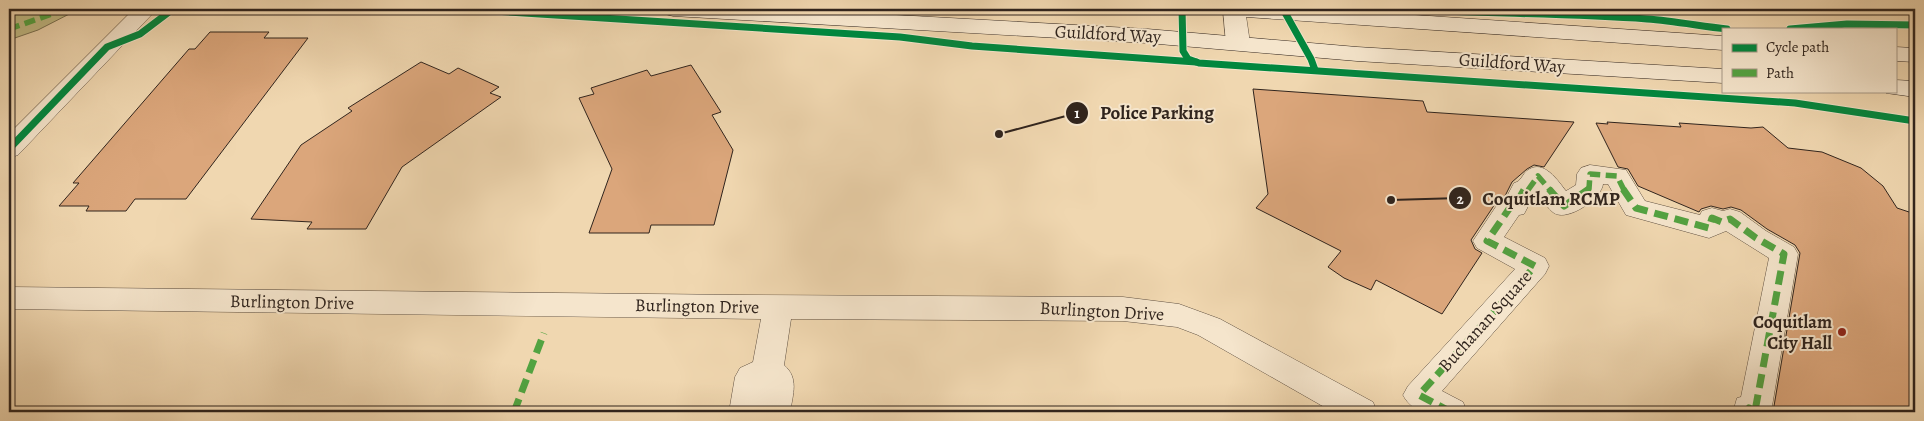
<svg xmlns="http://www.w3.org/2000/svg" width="1924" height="421" viewBox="0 0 1924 421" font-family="Alegreya,serif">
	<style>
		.green { fill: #c2bc86; stroke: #797052 }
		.building { fill: #dba67b; stroke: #30241d }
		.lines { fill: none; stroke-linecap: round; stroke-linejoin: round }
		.street-casing { stroke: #605142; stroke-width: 1 }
		.secondary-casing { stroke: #30241d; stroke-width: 1 }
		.street { fill: #f5e5cc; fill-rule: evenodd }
		.secondary { fill: #f5e5cc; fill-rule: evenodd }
		.quiet-far1 { stroke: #52a341; stroke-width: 5.5; stroke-dasharray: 11 5.5; stroke-linecap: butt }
		.quiet { stroke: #52a341; stroke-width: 7; stroke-dasharray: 14 7; stroke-linecap: butt }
		.cycleway-casing { stroke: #f5e5cc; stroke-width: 9 }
		.cycleway { stroke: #00873e; stroke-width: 7 }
		.poi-dot { fill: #8f2418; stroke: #f5e5cc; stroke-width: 2 }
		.labels { text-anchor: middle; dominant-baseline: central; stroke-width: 4; stroke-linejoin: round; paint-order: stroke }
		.street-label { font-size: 18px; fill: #30241d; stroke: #f5e5cc }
		.poi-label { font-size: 18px; font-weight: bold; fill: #30241d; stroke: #f5e5cc; text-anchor: end }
		.leader { fill: none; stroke: #30241d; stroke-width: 2 }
		.callout-dot { fill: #30241d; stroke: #f5e5cc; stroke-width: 2 }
		.mark-label { font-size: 15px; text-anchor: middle; font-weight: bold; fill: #fff }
		.callout-label { font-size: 19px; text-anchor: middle; font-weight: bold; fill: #30241d; stroke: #f5e5cc; stroke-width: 4; stroke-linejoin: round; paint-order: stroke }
	</style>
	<rect width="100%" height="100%" fill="#f0d7b0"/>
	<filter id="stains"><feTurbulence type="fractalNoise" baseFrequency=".004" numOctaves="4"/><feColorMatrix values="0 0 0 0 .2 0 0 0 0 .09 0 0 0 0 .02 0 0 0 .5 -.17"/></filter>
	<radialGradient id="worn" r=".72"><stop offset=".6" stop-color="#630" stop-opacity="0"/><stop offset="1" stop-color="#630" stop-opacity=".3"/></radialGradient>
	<polygon class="green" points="9,9 79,9 38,30 9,40"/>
	<g class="building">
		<polygon points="210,32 269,32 264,38 308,38 186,199 135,199 126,211 86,211 89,206 59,206 79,183 73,183 189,49 195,49"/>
		<polygon points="421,62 449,74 458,68 499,87 490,93 501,97 402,167 366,229 307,229 312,222 251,219 301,145 352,111 348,108"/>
		<polygon points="691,65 721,112 712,115 733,150 714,225 651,225 649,233 589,233 612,169 579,98 594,94 591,88 647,70 651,76"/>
		<polygon points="1253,89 1423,101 1427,112 1574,122 1544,167 1534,165 1527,169 1512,182 1505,196 1499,198 1471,240 1475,249 1482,253 1442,314 1376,280 1371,290 1344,278 1328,267 1341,251 1256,208 1268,194"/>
		<polygon points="1607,122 1681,127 1679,123 1751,128 1763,127 1788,148 1822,152 1861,168 1883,186 1897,208 1915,214 1915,412 1773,412 1800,253 1795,245 1767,229 1741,210 1731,207 1723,209 1711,206 1701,209 1699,212 1638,186 1628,169 1618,167 1596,123 1608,124"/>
	</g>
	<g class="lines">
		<g class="street-casing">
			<g id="street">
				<polygon points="134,9 157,9 18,155 9,158 9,134"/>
				<polygon points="1223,9 1245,9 1250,43 1246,48 1238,50 1230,48 1226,43"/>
				<path d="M1590,165L1626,170L1645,201L1700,215L1702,211L1712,208L1723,211L1730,209L1740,212L1766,231L1794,247L1798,254L1771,412H1733L1737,398L1741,397L1769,258L1726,231L1709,238L1626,215L1608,184H1603C1602,198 1568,222 1554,213C1548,209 1543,200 1539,194L1532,199L1524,214L1519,215L1504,237L1545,258L1549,266L1545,274L1442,391L1463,402L1467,412C1444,412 1415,419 1403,395L1408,386L1515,269L1477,248L1473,241L1501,199L1506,198L1514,183C1522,181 1522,174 1528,170C1544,159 1558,181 1566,191L1576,185L1577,174L1581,168Z"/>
				<path d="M9,287L742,295L1123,297L1179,304L1220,319L1373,402L1377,412H1333L1198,335L1177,327L1123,321L791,319L784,365C799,378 793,394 790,412H729L735,377L740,368L753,362L761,319L9,309Z"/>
			</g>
		</g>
		<g class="secondary-casing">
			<g id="secondary">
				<polygon points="662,9 787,9 1147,29 1357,47 1723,69 1723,83 1357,61 1147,43 673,16 665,14"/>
				<polygon points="1221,9 1326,9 1723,36 1723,50 1232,16 1224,14"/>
				<polygon points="1895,47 1915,48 1915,62 1895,61"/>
				<polygon points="1895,80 1915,81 1915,97 1886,93 1885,91 1895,91"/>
			</g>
		</g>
		<use href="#street" class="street"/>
		<use href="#secondary" class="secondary"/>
		<g class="quiet-far1">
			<polyline points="9,29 66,9"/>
			<polyline points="1528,190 1538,176 1550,190"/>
			<polyline points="1587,190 1589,189 1590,174 1617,176 1624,190"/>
		</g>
		<g class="quiet">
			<polyline points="1549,189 1564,206 1589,189"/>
			<polyline points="1623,189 1636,208 1709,228 1712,218 1722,222 1730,219 1756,238 1784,254 1755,411 1749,408 1749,412"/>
			<polyline points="514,412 544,333"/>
			<polyline points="1451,412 1419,395 1535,266 1487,241 1511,206 1514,207 1524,190 1527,191 1529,189"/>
		</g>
		<g class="cycleway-casing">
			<g id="cycleway">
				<polyline points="462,9 900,37 972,46 1196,62"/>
				<polyline points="1182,9 1183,51 1188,59 1199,63 1795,103 1915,121"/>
				<polyline points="1283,9 1311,59 1315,70"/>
				<path d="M1402,9C1484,14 1565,13 1647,19C1674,21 1700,26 1727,29"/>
				<polyline points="1790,29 1847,24 1915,25"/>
				<polyline points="9,149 107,47 140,34 173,9"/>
			</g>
		</g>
		<use href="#cycleway" class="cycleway"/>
	</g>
	<circle class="poi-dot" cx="1842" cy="332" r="5"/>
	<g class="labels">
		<g class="street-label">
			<text transform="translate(1108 34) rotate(3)">Guildford Way</text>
			<text transform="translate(1512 63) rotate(4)">Guildford Way</text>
			<text transform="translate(292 302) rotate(1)">Burlington Drive</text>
			<text transform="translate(697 306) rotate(1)">Burlington Drive</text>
			<text transform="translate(1102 311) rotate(3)">Burlington Drive</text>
			<text transform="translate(1485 321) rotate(-48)">Buchanan Square</text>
		</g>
		<g class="poi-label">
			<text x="1832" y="322">Coquitlam<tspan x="1832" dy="21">City Hall</tspan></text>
		</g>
	</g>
	<path class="leader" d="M999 134L1077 113M1391 200L1460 198"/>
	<g class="callout-dot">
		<circle cx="999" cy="134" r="5"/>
		<circle cx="1391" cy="200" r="5"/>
		<circle cx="1077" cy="113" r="12"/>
		<circle cx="1460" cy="198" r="12"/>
	</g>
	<g class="mark-label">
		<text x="1077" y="118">1</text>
		<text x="1460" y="204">2</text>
	</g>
	<g class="callout-label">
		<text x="1157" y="119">Police Parking</text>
		<text x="1551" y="205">Coquitlam RCMP</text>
	</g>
	<rect width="1924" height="421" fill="none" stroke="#f0d7b0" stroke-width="30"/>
	<rect x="10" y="10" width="1904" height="401" fill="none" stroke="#30241d" stroke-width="2.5"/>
	<rect x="15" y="15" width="1894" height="391" fill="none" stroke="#30241d"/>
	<rect x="1722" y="28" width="175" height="65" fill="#f5e5cc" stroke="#a69886"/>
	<rect x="1732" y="44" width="25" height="8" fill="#00873e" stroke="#a69886"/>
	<text x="1766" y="52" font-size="15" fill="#30241d">Cycle path</text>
	<rect x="1732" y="69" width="25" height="8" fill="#52a341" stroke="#a69886"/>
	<text x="1766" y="78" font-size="15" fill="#30241d">Path</text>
	<rect width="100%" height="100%" filter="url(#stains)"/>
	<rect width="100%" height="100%" fill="url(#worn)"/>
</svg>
